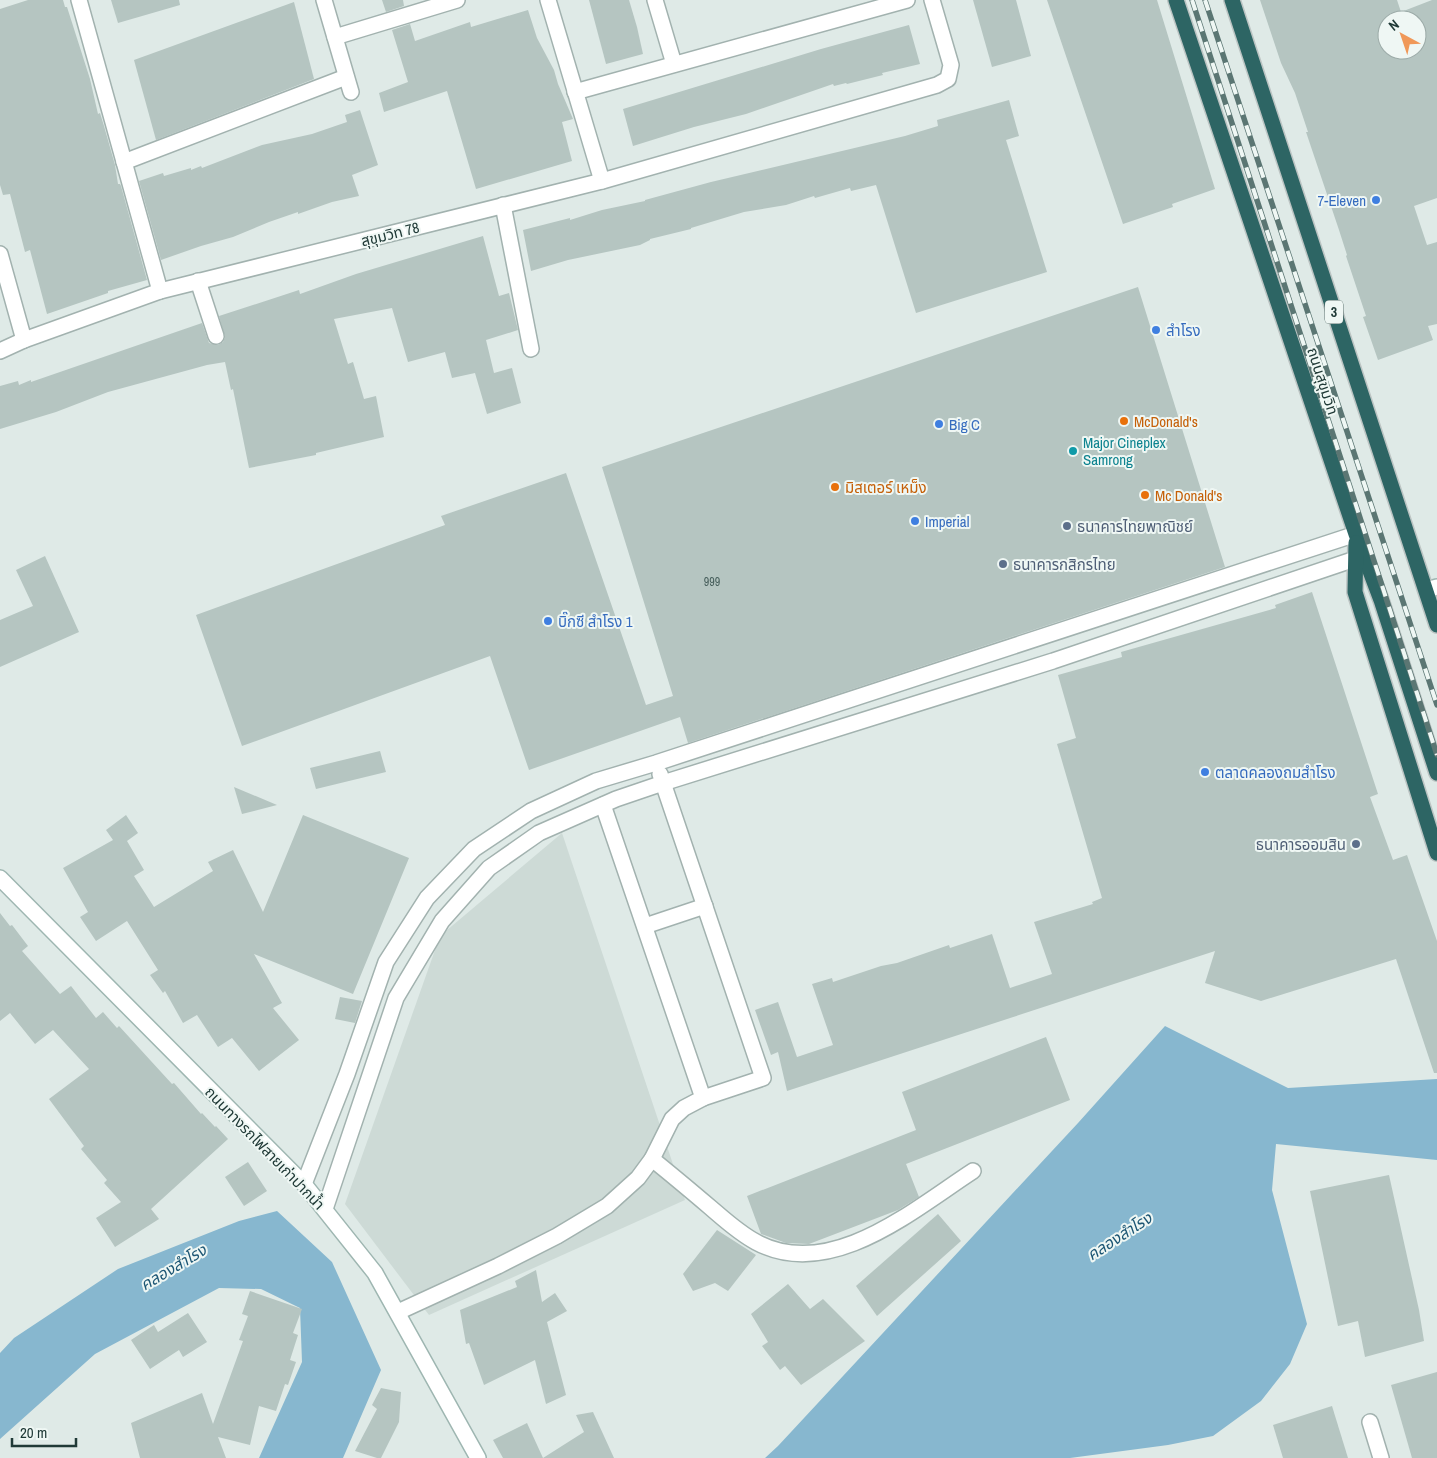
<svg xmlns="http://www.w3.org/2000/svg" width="1437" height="1458" viewBox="0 0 1437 1458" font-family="'Archivo Narrow','Noto Sans Thai',sans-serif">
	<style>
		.built { fill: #cddad6 }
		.water { fill: #87b7cf }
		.building { fill: #b5c5c1; fill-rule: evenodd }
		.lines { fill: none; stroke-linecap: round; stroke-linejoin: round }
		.street-casing { stroke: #a2b2af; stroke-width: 18 }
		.secondary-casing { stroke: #9eb6b1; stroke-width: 18 }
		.highway-casing { stroke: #bcc4c3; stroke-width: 18 }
		.street { stroke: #fff; stroke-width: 15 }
		.secondary { stroke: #fff; stroke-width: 15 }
		.highway { stroke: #2d6564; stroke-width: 15 }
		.rail-casing { stroke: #5b7673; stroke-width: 5.5 }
		.rail { stroke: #eff7f4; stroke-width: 4; stroke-dasharray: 11; stroke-linecap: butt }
		.shop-dot { fill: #3f7fe0; stroke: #eff7f4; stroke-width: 2 }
		.food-dot { fill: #e8710a; stroke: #eff7f4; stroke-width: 2 }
		.culture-dot { fill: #0f9aa8; stroke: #eff7f4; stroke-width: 2 }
		.service-dot { fill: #5c6f8a; stroke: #eff7f4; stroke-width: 2 }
		.labels { text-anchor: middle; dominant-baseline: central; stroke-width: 4; stroke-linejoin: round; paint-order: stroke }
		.number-label { font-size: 12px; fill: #455d5a }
		.shield { fill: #eff7f4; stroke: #5e7370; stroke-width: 1 }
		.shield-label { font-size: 14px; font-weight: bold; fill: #203a37 }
		.shop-label { font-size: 15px; fill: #366cbe; stroke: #eff7f4; text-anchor: start }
		.street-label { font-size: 15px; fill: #203a37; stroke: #eff7f4 }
		.food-label { font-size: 15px; fill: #c56008; stroke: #eff7f4; text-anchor: start }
		.culture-label { font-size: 15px; fill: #0d838f; stroke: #eff7f4; text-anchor: start }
		.service-label { font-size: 15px; fill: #4e5e75; stroke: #eff7f4; text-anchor: start }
		.water-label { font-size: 16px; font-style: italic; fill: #1c5674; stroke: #eff7f4 }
	</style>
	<rect width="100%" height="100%" fill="#dfeae7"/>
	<polygon class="built" points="562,833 685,1200 429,1315 345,1204 440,936"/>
	<g class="water">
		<polygon points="1165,1026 1288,1088 1437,1079 1437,1160 1276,1144 1272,1190 1307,1324 1290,1364 1261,1401 1213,1436 1168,1445 1070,1458 765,1458 778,1446 1078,1123"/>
		<polygon points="277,1211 332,1262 381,1370 343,1458 259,1458 302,1362 300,1308 261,1289 219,1288 95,1354 0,1439 0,1353 14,1338 118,1269 239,1221"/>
	</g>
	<g class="building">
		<polygon points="28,0 63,0 65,7 67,7 90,79 98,114 100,113 104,126 115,165 118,184 120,184 121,186 147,280 108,291 108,293 47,314 30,250 25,252 10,194 3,195 0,185 0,9"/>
		<polygon points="111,0 179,0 180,5 118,23"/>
		<polygon points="382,0 403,0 404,6 386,12"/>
		<polygon points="589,0 629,0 637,27 643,54 606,64"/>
		<polygon points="973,0 1016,0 1031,56 992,67"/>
		<polygon points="1047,0 1157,0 1215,189 1172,204 1173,207 1123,224"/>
		<path d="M1260,0H1397L1401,12L1432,0H1437V198L1414,206L1427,245L1437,242V324L1428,326L1433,340L1378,360L1363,317L1366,316L1346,256L1347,255L1339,230L1306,132H1308L1295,93L1281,63ZM1387,20H1417V50H1387Z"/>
		<polygon points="294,2 314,79 156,140 134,60"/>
		<polygon points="528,10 537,38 554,70 558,84 573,119 562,122 572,161 476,189 447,91 384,112 379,93 408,82 392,30 410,24 415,41 470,22 471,27"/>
		<polygon points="909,25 920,64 882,73 883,75 847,84 846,83 834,86 833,84 746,114 694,127 633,146 623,109 821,49"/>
		<polygon points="1009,100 1019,136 1006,140 1047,272 916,313 876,185 851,191 850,188 815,198 814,196 786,205 744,212 691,228 691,229 650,239 650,240 640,245 568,260 531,271 523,230 570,218 570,220 602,210 645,201 645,200 711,182 905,136 938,126 937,120"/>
		<polygon points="360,110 378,165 352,175 359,196 332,202 298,214 298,212 269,222 233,237 201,246 161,260 139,181 163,173 164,176 191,168 191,170 201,166 202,168 262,145 312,134 347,122 345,115"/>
		<polygon points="483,236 499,296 509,293 518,330 486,340 494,373 512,368 521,403 487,414 475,373 452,378 445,352 408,362 392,308 334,319 348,364 353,362 364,399 376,396 384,437 316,453 316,455 249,468 233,389 231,390 225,362 207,365 108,392 56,412 0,429 0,386 18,381 19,385 31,380 31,382 202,323 209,343 218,345 223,342 225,337 219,316 299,290 300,294 356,274"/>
		<polygon points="1138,287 1225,567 688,743 680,717 529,770 490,656 242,746 196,615 445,525 441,516 566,473 646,705 673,696 602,467"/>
		<polygon points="45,556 79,632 0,667 0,620 33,606 16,570"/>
		<polygon points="1312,592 1378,794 1370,797 1393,860 1407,855 1437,941 1437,1073 1434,1073 1396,959 1261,1001 1205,983 1215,951 787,1091 778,1052 771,1055 755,1010 778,1002 797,1057 833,1045 812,984 832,978 833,982 881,966 897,963 949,945 950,948 992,934 1010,988 1052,974 1034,922 1093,904 1092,902 1102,898 1057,744 1076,738 1058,675 1122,657 1121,652 1276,608 1275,605"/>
		<polygon points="380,751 386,772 316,789 310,768"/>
		<polygon points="234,787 277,805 242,814"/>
		<polygon points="126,815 138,833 127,841 144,870 134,876 154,907 213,871 208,862 233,850 263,912 303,815 409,858 353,994 254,954 282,1003 273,1008 299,1040 259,1071 232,1038 218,1047 197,1015 183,1023 165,991 163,993 150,975 158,970 127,921 96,941 80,917 88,912 63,868 113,840 106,830"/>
		<polygon points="0,913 10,926 12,925 28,946 22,951 60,994 71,986 96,1018 103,1012 117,1028 119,1026 172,1084 174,1083 201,1114 202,1113 215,1127 216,1126 228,1139 151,1209 159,1219 115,1247 96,1218 121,1202 104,1183 107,1180 81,1149 84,1146 49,1099 89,1069 53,1030 35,1044 10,1013 0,1021"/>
		<polygon points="340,997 362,1001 355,1023 335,1019"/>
		<polygon points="1046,1037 1070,1100 906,1164 919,1197 898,1210 809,1244 786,1243 761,1234 747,1196 916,1130 902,1092"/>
		<polygon points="248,1162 267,1191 244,1206 225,1177"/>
		<polygon points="1389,1175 1419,1310 1424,1341 1365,1357 1358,1321 1338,1326 1310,1191"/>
		<polygon points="938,1214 961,1241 877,1316 856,1286"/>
		<polygon points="717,1230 756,1255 728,1291 715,1283 693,1291 683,1274"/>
		<polygon points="536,1270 542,1302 555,1293 567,1311 547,1322 566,1395 546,1404 535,1360 484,1385 469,1343 466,1344 460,1310 517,1287 515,1281"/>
		<polygon points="788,1284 810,1309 823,1299 865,1341 801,1385 785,1366 780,1370 762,1346 768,1342 751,1314"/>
		<polygon points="250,1291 302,1309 293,1333 298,1335 290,1360 296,1362 288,1385 285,1384 276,1411 259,1406 250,1445 218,1437 226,1458 140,1458 131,1423 202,1393 213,1424 243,1341 239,1340 248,1316 242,1314"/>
		<polygon points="188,1313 207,1342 183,1357 179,1350 150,1369 131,1340 154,1325 158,1332"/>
		<polygon points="1437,1372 1437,1458 1412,1458 1391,1385"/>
		<polygon points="381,1388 401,1392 399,1422 381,1458 377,1458 355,1451 377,1409 372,1405"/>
		<polygon points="1332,1406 1348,1458 1283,1458 1273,1425"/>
		<polygon points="593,1412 614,1458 503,1458 493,1440 527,1423 543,1458 584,1432 576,1415"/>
	</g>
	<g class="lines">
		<g class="street-casing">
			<g id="street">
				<polyline points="79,0 160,291"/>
				<polyline points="324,0 351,92"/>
				<polyline points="548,0 602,181"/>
				<polyline points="655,0 674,64"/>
				<polyline points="335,37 457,0"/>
				<polyline points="575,92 907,0"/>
				<polyline points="124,162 346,77"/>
				<polyline points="503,205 531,349"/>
				<polyline points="0,254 24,340"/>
				<polyline points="198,281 216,336"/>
				<polyline points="0,351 24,340 160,291 602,181 937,85 948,79 951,65 932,0"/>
				<polyline points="660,774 763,1078 703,1098"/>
				<polyline points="645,926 705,906"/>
				<path d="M652,1159C672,1175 691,1191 711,1208C725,1220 739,1233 756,1242C830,1282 913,1210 973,1171"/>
				<polyline points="304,1184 347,1074 386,962 427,898 474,849 531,811 596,781 656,763 1356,534"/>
				<polyline points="325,1209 396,998 442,921 489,868 539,833 616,799 663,783 1053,661 1355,559"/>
				<polyline points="398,1312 498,1266 557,1236 607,1206 638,1178 652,1159 672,1119 684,1108 703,1098 603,805"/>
				<polyline points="1370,1422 1381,1458"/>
			</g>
		</g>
		<g class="secondary-casing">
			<g id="secondary">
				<polyline points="1426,590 1437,587"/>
				<polyline points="0,878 304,1184 375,1273 478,1458"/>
			</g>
		</g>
		<g class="highway-casing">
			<g id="highway">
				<polyline points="1176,0 1356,534 1381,600 1437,773"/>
				<polyline points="1232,0 1437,625"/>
				<polyline points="1356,543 1355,592 1437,853"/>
			</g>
		</g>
		<use href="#street" class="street"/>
		<use href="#secondary" class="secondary"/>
		<use href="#highway" class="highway"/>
		<g class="rail-casing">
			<g id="rail">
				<polyline points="1192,0 1437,755"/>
				<polyline points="1205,0 1437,705"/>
			</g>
		</g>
		<use href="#rail" class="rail"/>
	</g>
	<g class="shop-dot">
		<circle cx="1376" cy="200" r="5"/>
		<circle cx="1156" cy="330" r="5"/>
		<circle cx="939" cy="424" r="5"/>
		<circle cx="915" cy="521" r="5"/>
		<circle cx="548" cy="621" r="5"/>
		<circle cx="1205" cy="772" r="5"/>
	</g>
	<g class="food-dot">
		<circle cx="1124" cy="421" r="5"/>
		<circle cx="835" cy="487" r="5"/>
		<circle cx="1145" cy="495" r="5"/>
	</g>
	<circle class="culture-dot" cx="1073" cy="451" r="5"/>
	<g class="service-dot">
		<circle cx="1067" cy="526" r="5"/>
		<circle cx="1003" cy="564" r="5"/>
		<circle cx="1356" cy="844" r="5"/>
	</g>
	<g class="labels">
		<g class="number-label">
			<text x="712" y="582">999</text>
		</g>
		<rect class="shield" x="1325" y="300.5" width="18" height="23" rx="4"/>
		<g class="shield-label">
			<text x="1334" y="312">3</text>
		</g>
		<g class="shop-label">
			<text x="1366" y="200" text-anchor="end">7-Eleven</text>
			<text x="1166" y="330">สำโรง</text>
			<text x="949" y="424">Big C</text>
			<text x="925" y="521">Imperial</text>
			<text x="558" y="621">บิ๊กซี สำโรง 1</text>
			<text x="1215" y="772">ตลาดคลองถมสำโรง</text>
		</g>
		<g class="street-label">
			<text transform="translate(390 234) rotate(-14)">สุขุมวิท 78</text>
			<text transform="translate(1323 381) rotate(72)">ถนนสุขุมวิท</text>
			<text transform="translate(265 1148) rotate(46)">ถนนทางรถไฟสายเก่าปากน้ำ</text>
		</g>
		<g class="food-label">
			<text x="1134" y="421">McDonald's</text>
			<text x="845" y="487">มิสเตอร์ เหม็ง</text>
			<text x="1155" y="495">Mc Donald's</text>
		</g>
		<g class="culture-label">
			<text x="1083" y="442">Major Cineplex<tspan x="1083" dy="17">Samrong</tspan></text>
		</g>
		<g class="service-label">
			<text x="1077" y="526">ธนาคารไทยพาณิชย์</text>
			<text x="1013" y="564">ธนาคารกสิกรไทย</text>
			<text x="1346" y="844" text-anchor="end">ธนาคารออมสิน</text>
		</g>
		<g class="water-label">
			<text transform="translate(1119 1236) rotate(-33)">คลองสำโรง</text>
			<text transform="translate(173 1267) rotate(-31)">คลองสำโรง</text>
		</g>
	</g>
	<g transform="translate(1402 35) rotate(320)"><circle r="24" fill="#eff7f4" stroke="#9caba8"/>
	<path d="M0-4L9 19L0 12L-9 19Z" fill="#f09858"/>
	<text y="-8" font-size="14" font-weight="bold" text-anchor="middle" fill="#203a37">N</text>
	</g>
	<path d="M12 1438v8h64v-8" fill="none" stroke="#203a37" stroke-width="2.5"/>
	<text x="20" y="1438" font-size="15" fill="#203a37" stroke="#eff7f4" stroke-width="4" paint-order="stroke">20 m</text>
</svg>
